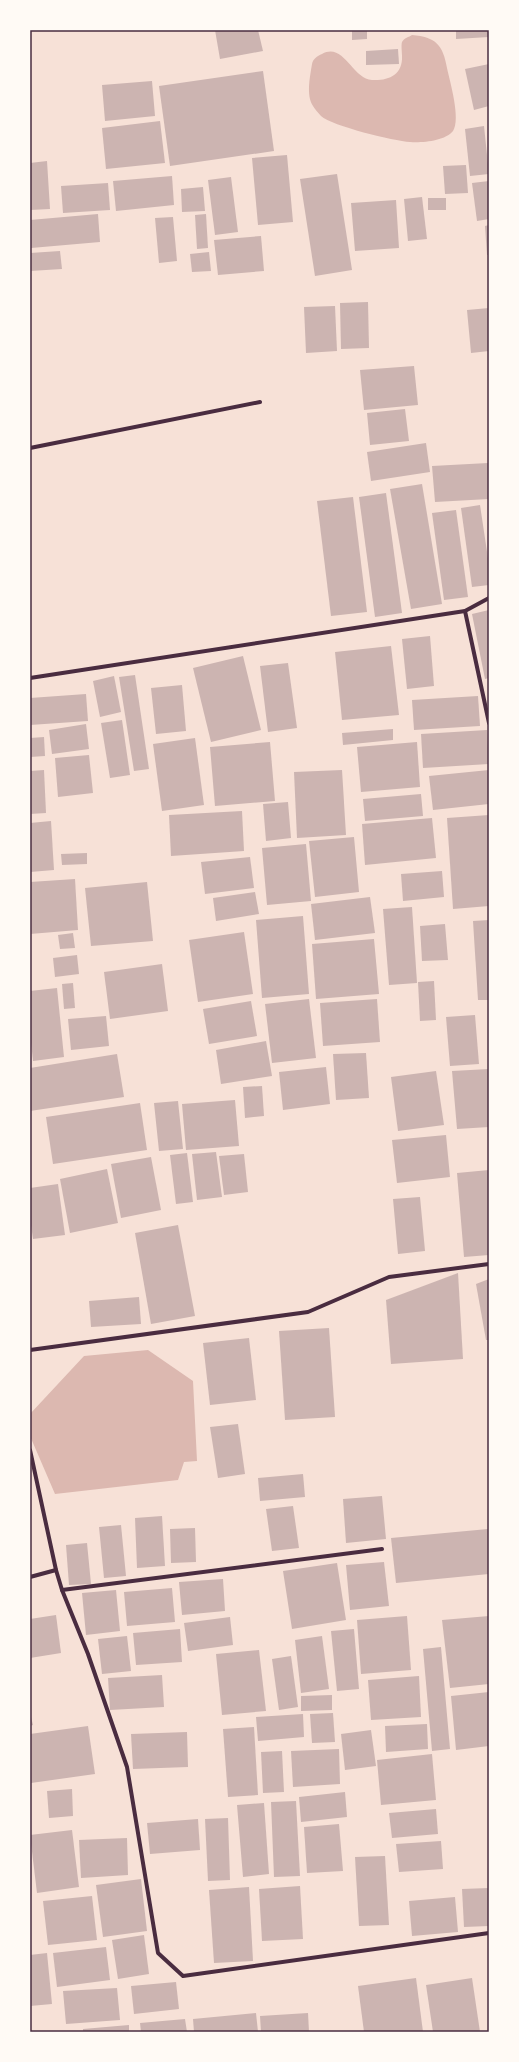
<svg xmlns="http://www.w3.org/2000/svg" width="519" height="2062" viewBox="0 0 519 2062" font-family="'Sofia Sans Condensed',sans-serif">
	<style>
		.water { fill: #dcb8b0 }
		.building { fill: #ccb4b1 }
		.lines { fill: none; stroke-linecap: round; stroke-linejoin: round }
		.minor { stroke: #4a2c40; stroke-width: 4 }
		.neatline { fill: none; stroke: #4a2c40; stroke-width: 1.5 }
	</style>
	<rect width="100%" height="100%" fill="#f7e1d7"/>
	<g class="water">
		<path d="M412,35C436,37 443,45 447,68C450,82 461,119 453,131C445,141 422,143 410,142C394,141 332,126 321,116C318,113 315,109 313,106C306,95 310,77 312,64C313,59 317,56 322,54C344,42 352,79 372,80C388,81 403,75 402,56C402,52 401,45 402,42C404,38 409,37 412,35Z"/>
		<polygon points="148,1350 193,1381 197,1461 184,1462 178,1480 55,1494 30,1436 30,1414 84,1356"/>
	</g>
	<g class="building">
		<polygon points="215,30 258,30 263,51 220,59"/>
		<polygon points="352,30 367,30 367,39 352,40"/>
		<polygon points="456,30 489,30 489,37 456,39"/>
		<polygon points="398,49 399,64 366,65 366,51"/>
		<polygon points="489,64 489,106 474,110 465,69"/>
		<polygon points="263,71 274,151 170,166 159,86"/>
		<polygon points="152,81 155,116 105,121 102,85"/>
		<polygon points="160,121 165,163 106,169 102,128"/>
		<polygon points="484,126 489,174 470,176 465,129"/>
		<polygon points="287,155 293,222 258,225 252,158"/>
		<polygon points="47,161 50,209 30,210 30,163"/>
		<polygon points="466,165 468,193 445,194 443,166"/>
		<polygon points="337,174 352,270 315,276 300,179"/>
		<polygon points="172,176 174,205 116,211 113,181"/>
		<polygon points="231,177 238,232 215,235 208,180"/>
		<polygon points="489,181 489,219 477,221 472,183"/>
		<polygon points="108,183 110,210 63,213 61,186"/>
		<polygon points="203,187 205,211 182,212 181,189"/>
		<polygon points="422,197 427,239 408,241 404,199"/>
		<rect x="428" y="198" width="18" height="12"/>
		<polygon points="396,200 399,248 355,251 351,203"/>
		<polygon points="98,214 100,242 31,248 30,220"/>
		<polygon points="206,214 208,248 197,249 195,215"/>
		<polygon points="173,217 177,261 159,263 155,218"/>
		<polygon points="489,225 489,255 487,255 485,226"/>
		<polygon points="261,236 264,271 218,275 214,240"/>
		<polygon points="60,251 62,269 30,271 30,253"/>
		<polygon points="209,252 211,271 192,272 190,254"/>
		<polygon points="368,302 369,348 341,349 340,303"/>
		<polygon points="335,306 337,351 306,353 304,307"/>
		<polygon points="489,308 489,351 471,353 467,310"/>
		<polygon points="414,366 418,405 364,410 360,370"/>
		<polygon points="405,409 409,441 370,445 367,413"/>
		<polygon points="426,443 430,472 371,481 367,452"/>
		<polygon points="488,463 489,499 435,502 432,466"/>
		<polygon points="422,484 442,604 411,609 390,489"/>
		<polygon points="386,493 402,613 375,617 359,497"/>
		<polygon points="353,497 367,612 331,616 317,501"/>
		<polygon points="480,505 489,565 489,585 472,587 461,508"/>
		<polygon points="456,510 468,597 444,600 432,513"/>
		<polygon points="489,610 489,678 485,679 472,614"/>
		<polygon points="430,636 434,686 407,689 402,639"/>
		<polygon points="391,646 399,715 342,720 335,652"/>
		<polygon points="243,656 261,730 211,742 193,668"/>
		<polygon points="288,663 297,728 268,732 260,666"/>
		<polygon points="135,675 149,769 134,771 119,677"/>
		<polygon points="114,676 121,712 100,717 93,681"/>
		<polygon points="182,685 186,731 156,734 151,688"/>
		<polygon points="86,694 88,721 30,725 30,698"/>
		<polygon points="478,696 480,726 414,730 412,700"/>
		<polygon points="122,720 130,775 110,778 101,723"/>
		<polygon points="86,724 89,749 52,754 49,730"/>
		<polygon points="393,729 393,740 343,745 342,733"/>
		<polygon points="487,730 489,764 423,768 421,734"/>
		<polygon points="44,737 45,756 30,757 30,738"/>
		<polygon points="195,738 204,805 162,811 153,744"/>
		<polygon points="270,742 275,801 215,806 210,747"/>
		<polygon points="417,742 420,787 361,792 357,747"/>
		<polygon points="89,755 93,793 58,797 55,758"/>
		<polygon points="44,770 46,813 30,814 30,771"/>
		<polygon points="342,770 346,835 297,838 294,772"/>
		<polygon points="489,770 489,804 433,810 429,776"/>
		<polygon points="421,794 423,816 365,821 363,799"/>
		<polygon points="288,802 291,838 266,841 263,804"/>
		<polygon points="242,811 244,851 171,856 169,815"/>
		<polygon points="489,815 489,906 453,909 447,818"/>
		<polygon points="432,818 436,858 365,865 362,824"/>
		<polygon points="51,821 54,870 30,872 30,823"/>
		<polygon points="354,837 359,892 315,897 309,841"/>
		<polygon points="306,844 311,901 267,905 262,848"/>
		<polygon points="87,853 87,864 62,865 61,854"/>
		<polygon points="250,857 254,888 205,894 201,862"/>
		<polygon points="442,871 444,897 403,901 401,874"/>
		<polygon points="75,879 78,930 30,934 30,882"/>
		<polygon points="147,882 153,941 91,946 85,888"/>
		<polygon points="255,892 259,914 216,921 213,898"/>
		<polygon points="370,897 375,933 315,940 311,904"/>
		<polygon points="412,907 417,983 389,985 383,909"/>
		<polygon points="303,916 309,994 262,998 256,920"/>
		<polygon points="489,920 489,1000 478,1000 473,921"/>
		<polygon points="445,924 448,960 422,961 420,926"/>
		<polygon points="244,932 253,994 198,1002 189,940"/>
		<polygon points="73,933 75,948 60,949 58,935"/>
		<polygon points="374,939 379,994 316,999 312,944"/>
		<polygon points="77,955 79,974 55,977 53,958"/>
		<polygon points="162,964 168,1011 110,1019 104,972"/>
		<polygon points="434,981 436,1020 420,1021 418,982"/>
		<polygon points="73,983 75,1008 64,1009 62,984"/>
		<polygon points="57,988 64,1057 33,1061 30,1033 30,991"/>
		<polygon points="309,999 316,1058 272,1063 265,1004"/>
		<polygon points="377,999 380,1042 323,1046 320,1003"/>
		<polygon points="251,1001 257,1036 209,1044 203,1009"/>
		<polygon points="475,1015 479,1064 450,1066 446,1017"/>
		<polygon points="106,1016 109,1046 71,1050 68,1019"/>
		<polygon points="266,1041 272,1076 221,1084 216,1050"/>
		<polygon points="366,1053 369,1098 336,1100 333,1054"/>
		<polygon points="117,1054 124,1097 30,1111 30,1068"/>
		<polygon points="326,1067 330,1104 283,1110 279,1072"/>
		<polygon points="489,1069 489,1127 457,1129 452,1071"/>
		<polygon points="436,1071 444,1125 398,1131 391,1077"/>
		<polygon points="262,1086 264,1116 245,1118 243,1087"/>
		<polygon points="235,1100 239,1146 186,1150 182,1104"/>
		<polygon points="178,1101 183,1149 159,1151 154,1103"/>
		<polygon points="140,1103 147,1150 53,1164 46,1117"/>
		<polygon points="446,1135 450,1177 397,1183 392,1140"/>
		<polygon points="216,1152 222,1197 197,1200 192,1154"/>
		<polygon points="187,1153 193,1202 176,1204 170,1155"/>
		<polygon points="244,1154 248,1192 224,1195 219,1156"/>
		<polygon points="151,1157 161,1210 121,1218 111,1164"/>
		<polygon points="107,1169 118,1223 70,1233 60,1179"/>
		<polygon points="489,1170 489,1255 464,1257 457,1173"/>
		<polygon points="58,1184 65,1235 33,1239 30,1218 30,1188"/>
		<polygon points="420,1197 425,1251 398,1254 393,1199"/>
		<polygon points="178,1225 195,1316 151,1324 135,1233"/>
		<polygon points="458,1273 463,1359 391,1364 386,1300"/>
		<polygon points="489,1279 489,1340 486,1340 476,1284"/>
		<polygon points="139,1297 141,1324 91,1327 89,1301"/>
		<polygon points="329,1328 335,1417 285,1420 279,1331"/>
		<polygon points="249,1338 256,1400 210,1405 203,1343"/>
		<polygon points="238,1424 245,1474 218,1478 210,1427"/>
		<polygon points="303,1474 305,1497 260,1501 258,1478"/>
		<polygon points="382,1496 386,1539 346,1543 343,1499"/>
		<polygon points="293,1506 299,1548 272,1551 266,1509"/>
		<polygon points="162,1516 165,1566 137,1568 135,1518"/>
		<polygon points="121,1525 126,1576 104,1578 99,1527"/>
		<polygon points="195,1528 196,1562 171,1563 170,1529"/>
		<polygon points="488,1529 489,1574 396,1583 391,1538"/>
		<polygon points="87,1543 91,1584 69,1585 66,1545"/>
		<polygon points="384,1562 389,1606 350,1610 346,1565"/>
		<polygon points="337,1563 346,1620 292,1629 283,1571"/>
		<polygon points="223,1579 225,1611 182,1615 179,1582"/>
		<polygon points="172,1588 175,1622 127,1626 124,1592"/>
		<polygon points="116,1590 120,1631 86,1635 82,1593"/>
		<polygon points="56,1615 61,1653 30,1658 30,1619"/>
		<polygon points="407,1616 411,1670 361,1674 357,1620"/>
		<polygon points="489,1616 489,1684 450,1688 442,1620"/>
		<polygon points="230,1617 233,1645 188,1651 184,1623"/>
		<polygon points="180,1629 182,1662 136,1665 133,1633"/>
		<polygon points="354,1629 359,1689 337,1691 331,1631"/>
		<polygon points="127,1636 131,1671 102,1674 98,1639"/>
		<polygon points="322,1636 329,1689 301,1693 295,1640"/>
		<polygon points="441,1647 450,1749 432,1751 423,1649"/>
		<polygon points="259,1650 266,1711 222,1715 216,1654"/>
		<polygon points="291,1656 298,1707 279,1710 272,1659"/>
		<polygon points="162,1675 164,1707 110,1710 108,1678"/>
		<polygon points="419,1676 421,1717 371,1720 368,1680"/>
		<polygon points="489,1692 489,1746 456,1750 451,1696"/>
		<polygon points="332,1695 332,1710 301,1711 301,1696"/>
		<polygon points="30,1713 33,1725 30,1726"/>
		<polygon points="333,1713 335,1742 312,1743 310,1714"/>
		<polygon points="303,1714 304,1737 258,1741 256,1717"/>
		<polygon points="427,1724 428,1749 386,1752 385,1726"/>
		<polygon points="88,1726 95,1774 31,1783 30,1734"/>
		<polygon points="254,1727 258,1795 228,1797 223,1729"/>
		<polygon points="371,1730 376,1766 345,1770 341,1734"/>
		<polygon points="187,1732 188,1767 133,1769 131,1734"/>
		<polygon points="339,1749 340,1784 293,1787 291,1751"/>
		<polygon points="282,1751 284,1792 263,1793 261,1752"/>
		<polygon points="432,1754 436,1800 381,1805 377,1760"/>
		<polygon points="72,1789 73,1816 49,1818 47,1791"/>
		<polygon points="345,1792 347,1817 301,1822 299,1797"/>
		<polygon points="296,1801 300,1876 274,1877 271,1802"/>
		<polygon points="264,1803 269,1874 243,1877 237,1805"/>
		<polygon points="436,1809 438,1834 392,1838 389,1813"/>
		<polygon points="228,1818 230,1880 208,1881 205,1819"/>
		<polygon points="198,1819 200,1850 150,1854 147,1823"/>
		<polygon points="339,1824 343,1871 307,1873 304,1827"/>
		<polygon points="72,1830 79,1887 37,1893 30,1835"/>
		<polygon points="127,1838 128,1875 81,1878 79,1840"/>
		<polygon points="441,1841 443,1869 399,1872 396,1844"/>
		<polygon points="385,1856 389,1925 359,1926 355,1857"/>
		<polygon points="141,1879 147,1931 103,1937 96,1885"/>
		<polygon points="300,1886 303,1939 262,1941 259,1889"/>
		<polygon points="249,1887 253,1961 214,1963 209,1890"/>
		<polygon points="489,1888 489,1926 464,1927 462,1889"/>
		<polygon points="92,1896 97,1940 48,1945 43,1901"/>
		<polygon points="455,1897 458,1932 412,1936 409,1901"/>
		<polygon points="144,1935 149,1974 118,1979 112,1940"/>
		<polygon points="106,1947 110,1980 57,1987 53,1953"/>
		<polygon points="47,1953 52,2004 30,2006 30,1955"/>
		<polygon points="416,1978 423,2032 364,2032 358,1986"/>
		<polygon points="472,1978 480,2032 433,2032 426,1985"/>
		<polygon points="176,1982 179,2009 134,2014 131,1986"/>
		<polygon points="117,1988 120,2020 66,2024 63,1991"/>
		<polygon points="256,2013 258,2032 194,2032 193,2019"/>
		<polygon points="308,2013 309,2032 261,2032 260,2016"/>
		<polygon points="185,2019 187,2032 141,2032 140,2023"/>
		<polygon points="129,2025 129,2032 83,2032 83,2029"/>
	</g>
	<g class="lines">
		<g class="minor">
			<polyline points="30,448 260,402"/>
			<polyline points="465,611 489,723"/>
			<polyline points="30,678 465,611 489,598"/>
			<polyline points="30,1350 308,1312 389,1277 489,1264"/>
			<polyline points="30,1450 56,1570 62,1590 88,1654 127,1767 158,1953 183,1976 489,1933"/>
			<polyline points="30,1577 56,1570"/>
			<polyline points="62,1590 382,1549"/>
		</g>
	</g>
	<rect width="519" height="2062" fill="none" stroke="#fffaf5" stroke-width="62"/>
	<rect x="31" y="31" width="457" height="2000" class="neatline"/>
</svg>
